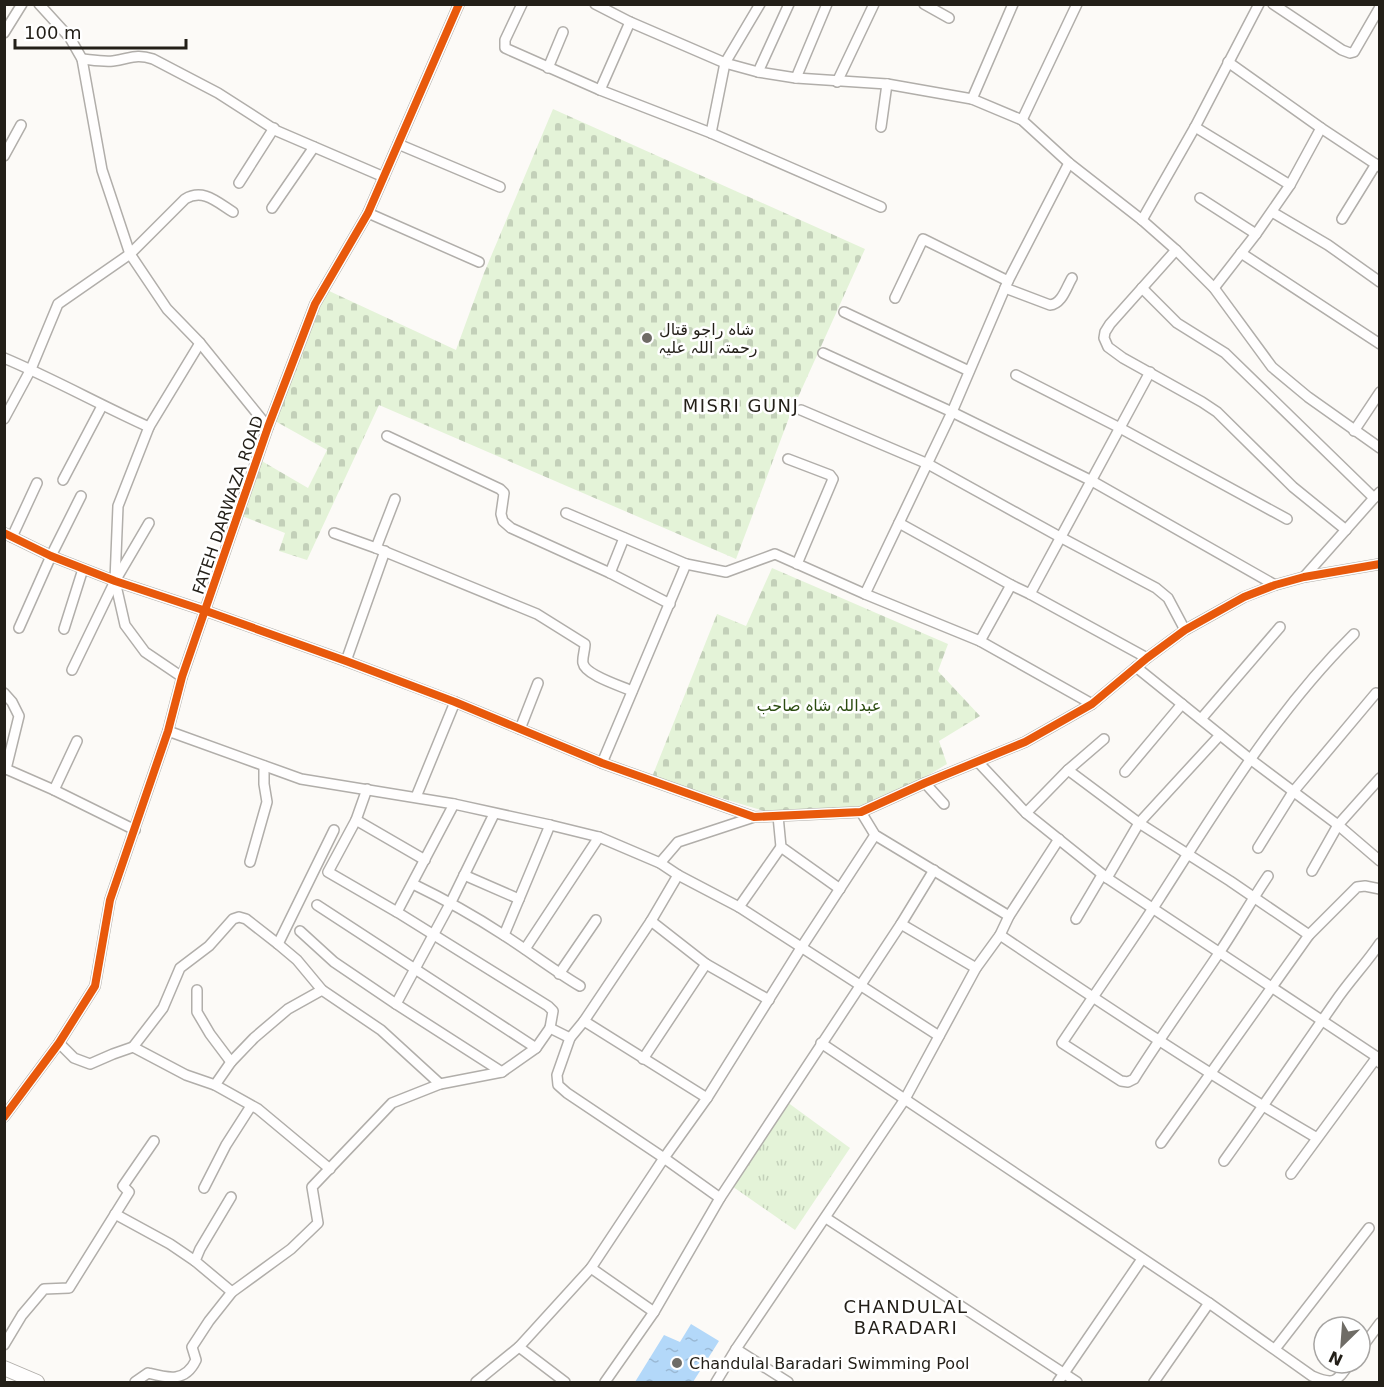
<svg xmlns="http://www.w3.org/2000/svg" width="1384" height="1387" viewBox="0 0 1384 1387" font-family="'DejaVu Sans',Vazirmatn,sans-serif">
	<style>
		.cemetery { fill: url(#cemetery-stones) }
		.park { fill: url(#park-tufts) }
		.water { fill: url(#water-ripples) }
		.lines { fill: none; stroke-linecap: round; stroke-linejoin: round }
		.street-casing { stroke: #b1aeaa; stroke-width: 12 }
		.secondary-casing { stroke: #b1aeaa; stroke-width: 16 }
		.street { stroke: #fffefe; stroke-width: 9 }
		.secondary { stroke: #fffefe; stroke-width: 14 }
		.cycleway-casing { stroke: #fff; stroke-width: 11 }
		.cycleway { stroke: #e8590c; stroke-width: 8 }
		.poi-dot { fill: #6f6c66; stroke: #fff; stroke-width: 2 }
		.labels { text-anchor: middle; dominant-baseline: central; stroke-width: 5; stroke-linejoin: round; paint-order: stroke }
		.poi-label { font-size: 16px; fill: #231f18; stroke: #fff; text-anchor: start }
		.street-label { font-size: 16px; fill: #231f18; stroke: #fff }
		.park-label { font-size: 16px; fill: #2c4d11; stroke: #fff }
		.neighbourhood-label { font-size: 18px; letter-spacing: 1.5px; fill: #231f18; stroke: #fff }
	</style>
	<defs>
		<pattern id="cemetery-stones" width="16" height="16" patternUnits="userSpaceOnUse" patternTransform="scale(1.5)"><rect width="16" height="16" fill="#e4f3d8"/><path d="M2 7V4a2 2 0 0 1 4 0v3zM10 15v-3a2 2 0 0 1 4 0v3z" fill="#c3d0b9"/></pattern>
		<pattern id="park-tufts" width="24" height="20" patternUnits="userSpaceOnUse" patternTransform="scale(1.5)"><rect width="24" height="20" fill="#e4f3d8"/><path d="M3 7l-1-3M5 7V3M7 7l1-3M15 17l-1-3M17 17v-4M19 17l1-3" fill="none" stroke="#c3d0b9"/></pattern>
		<pattern id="water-ripples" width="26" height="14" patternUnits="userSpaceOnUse" patternTransform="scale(1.5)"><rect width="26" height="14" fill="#b3d8f9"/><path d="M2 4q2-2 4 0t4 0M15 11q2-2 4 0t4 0" fill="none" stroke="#9ab9d5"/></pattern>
	</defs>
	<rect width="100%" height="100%" fill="#fcfaf7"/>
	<g class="cemetery">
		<polygon points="553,109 865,249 790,415 736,559 379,405 307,560 279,551 285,533 242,516 260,460 308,488 327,450 275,421 327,290 456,350 484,273"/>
		<polygon points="772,568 948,644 938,671 980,716 939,741 947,764 886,800 860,810 767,812 652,777 717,614 746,626"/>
	</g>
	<polygon class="park" points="787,1102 850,1148 795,1230 729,1184"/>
	<polygon class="water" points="691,1324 719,1341 693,1382 635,1382 664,1335 680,1342"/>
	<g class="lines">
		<g class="street-casing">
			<g id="street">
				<polyline points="39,4 70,38 82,59 102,170 130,254 167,309 200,343 268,427"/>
				<polyline points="522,4 505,40 505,48 600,90"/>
				<polyline points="595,4 630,22 725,63 758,72 796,78 887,84 972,99 1022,120 1069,163 1142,220 1176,250 1214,288 1272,367 1308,397 1380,448"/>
				<polyline points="924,4 949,18"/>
				<polyline points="1273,4 1342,50 1350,53 1354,52 1380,7"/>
				<polyline points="630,22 600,90 711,133 881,207"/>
				<polyline points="4,33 22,4"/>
				<path d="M82,59C92,60 103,62 113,61C130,59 135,53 153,59L218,93L277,131L384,177"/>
				<polyline points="1228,62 1321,128 1380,167"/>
				<polyline points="548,68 563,32"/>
				<polyline points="758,72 789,4"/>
				<polyline points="796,78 827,4"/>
				<polyline points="837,82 874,4"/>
				<polyline points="972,99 1013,4"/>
				<polyline points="1022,120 1077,4"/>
				<polyline points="881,127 887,84"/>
				<polyline points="1195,127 1290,185 1256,234 1214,288"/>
				<polyline points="711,133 725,63 760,4"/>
				<polyline points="398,144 500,187"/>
				<polyline points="4,156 21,125"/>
				<polyline points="1069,163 1008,281 952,412 865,594 980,641 1092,704"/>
				<polyline points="239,183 274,128"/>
				<polyline points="1290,185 1321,128"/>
				<polyline points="1200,198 1256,234"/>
				<polyline points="272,208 314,147"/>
				<polyline points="1272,212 1328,245 1380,282"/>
				<polyline points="368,213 479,262"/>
				<polyline points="1342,219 1376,164"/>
				<polyline points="1142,220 1195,127 1259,4"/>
				<polyline points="1176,250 1110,324 1105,332 1104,338 1108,347 1123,358 1202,402 1217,412 1293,487 1346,530"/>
				<polyline points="1241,253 1380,344"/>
				<path d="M1005,288L1050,305C1062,304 1066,288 1072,278"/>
				<polyline points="1142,288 1177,323 1225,353 1374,498 1380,492"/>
				<polyline points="895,298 923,239 1008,281"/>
				<polyline points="844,312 969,371"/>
				<polyline points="823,353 952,412 1092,481 1275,585"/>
				<path d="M4,358C54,379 100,405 149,427"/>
				<polyline points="1016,375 1120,428 1287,519"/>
				<polyline points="801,410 928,464 1060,537 1156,588 1168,598 1185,630"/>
				<path d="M4,419L31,369L58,304L130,254L185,199C203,188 217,202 233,212"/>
				<polyline points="1354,431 1380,392"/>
				<polyline points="387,436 500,489 504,493 501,514 503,521 511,528 610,573 670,604"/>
				<polyline points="788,459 830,475 833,479 797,564"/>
				<polyline points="63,480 102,406"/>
				<polyline points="566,513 686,564 726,572 775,554 865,594"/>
				<polyline points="899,523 1011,585"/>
				<polyline points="4,533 51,556 115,581 206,611 346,661 455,702 602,763 754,817 861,812 925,783 1025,742 1092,704 1147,658 1185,630 1244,597 1275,585 1304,577 1380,564"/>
				<path d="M334,533L376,548L537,614L585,644C585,650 582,658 583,663C585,675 621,686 632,691"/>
				<polyline points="12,537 37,483"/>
				<polyline points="376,548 395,499"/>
				<polyline points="610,573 624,538"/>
				<polyline points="1304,577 1374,498"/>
				<polyline points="1030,594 1150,372"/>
				<polyline points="19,628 51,556 81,496"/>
				<polyline points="64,629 83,569"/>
				<polyline points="980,641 1011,585 1030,594 1147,658"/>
				<polyline points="346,661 385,551"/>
				<polyline points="1136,667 1250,759 1338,825 1380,861"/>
				<polyline points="72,670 115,581 149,523"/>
				<polyline points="182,677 145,652 125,625 115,581 118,506 149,427 200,343"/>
				<polyline points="4,693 12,702 19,716 6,769"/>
				<polyline points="1201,719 1280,627"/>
				<polyline points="520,729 538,683"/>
				<polyline points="168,731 301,779 454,804 550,825 599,837 660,863 678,875 739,907 939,1036"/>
				<polyline points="978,762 1026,813 1107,878 1377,1057 1380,1063"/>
				<polyline points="602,763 686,564"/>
				<polyline points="4,770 6,769 54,790 135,830"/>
				<polyline points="1068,770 1139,823 1230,881 1309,935"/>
				<polyline points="1125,772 1182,704"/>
				<polyline points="925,783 944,804"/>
				<polyline points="367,789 356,820 328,872 397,912 548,1006 553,1011 550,1028"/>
				<polyline points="54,790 77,741"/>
				<polyline points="416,797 455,702"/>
				<polyline points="861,812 875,835 1009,916"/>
				<polyline points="1026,813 1068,770 1104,739"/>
				<polyline points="778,816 781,847 840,889"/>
				<polyline points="356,820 425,860"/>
				<polyline points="1258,848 1293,792 1376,693"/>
				<polyline points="250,862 267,802 264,784 264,766"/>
				<polyline points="660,863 678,842 754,817"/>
				<polyline points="1312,871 1338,825 1380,778"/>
				<polyline points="464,875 519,899"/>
				<polyline points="678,875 651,921 706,964 769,1000"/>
				<path d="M1268,876C1251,901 1236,928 1219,953C1191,995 1161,1036 1134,1079L1128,1082L1121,1081L1062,1043C1094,995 1128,947 1159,899C1218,807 1276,711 1354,634"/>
				<polyline points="1107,878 1139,823 1220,735"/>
				<path d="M413,884C444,899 473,915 502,934C529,951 553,970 580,986"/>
				<polyline points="317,905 536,1048"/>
				<polyline points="739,907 781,847"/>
				<polyline points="397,912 454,804"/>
				<polyline points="1076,919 1102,875"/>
				<polyline points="901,924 934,870"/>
				<polyline points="300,931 334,962 396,1004 502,1072"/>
				<polyline points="504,935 550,825"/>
				<path d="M1000,935C1104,1005 1209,1075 1317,1138"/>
				<polyline points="278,944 334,830"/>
				<polyline points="525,949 599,837"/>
				<polyline points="559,974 596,920"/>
				<polyline points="197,990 197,1012 210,1034 231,1062"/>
				<polyline points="396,1004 451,902 494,814"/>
				<polyline points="584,1021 651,921"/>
				<polyline points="59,1043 74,1058 90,1064 113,1054 133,1047 186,1075 215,1085 258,1109 330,1169"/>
				<path d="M821,1043L1209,1303L1312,1376C1335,1386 1337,1381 1350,1363"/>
				<polyline points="133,1047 163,1008 180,968 209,946 233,919 239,917 246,919 278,944 297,960 322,990 381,1030 440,1084"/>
				<polyline points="643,1059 706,964"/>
				<polyline points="215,1085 231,1062 254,1038 288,1009 322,990"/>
				<polyline points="707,1098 584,1021 570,1038 557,1075 558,1085 567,1093 664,1158 720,1198"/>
				<polyline points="4,1117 59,1043 95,986 110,900 168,731 182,677 268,427 315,304 368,213 459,4"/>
				<polyline points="1161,1143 1309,935 1357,887 1365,886 1380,889"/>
				<path d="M1224,1161C1262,1108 1298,1055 1335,1002C1349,981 1366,964 1380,943"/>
				<polyline points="1291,1174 1377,1057"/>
				<polyline points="204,1188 226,1145 251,1106"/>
				<polyline points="231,1197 200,1249 195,1261 232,1292"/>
				<polyline points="115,1214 170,1244 195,1261"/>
				<polyline points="826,1218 1077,1382"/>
				<polyline points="591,1268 654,1312"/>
				<polyline points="4,1345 22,1315 44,1289 69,1288 129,1192 123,1186 154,1141"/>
				<polyline points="519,1347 565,1382"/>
				<polyline points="736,1349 788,1382"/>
				<polyline points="1275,1349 1369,1228"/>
				<polyline points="1360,1350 1380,1323"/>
				<path d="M135,1382L148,1373C168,1378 185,1383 196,1360L192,1347L209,1321L232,1292L291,1249L318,1223L312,1187L392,1103L440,1084L502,1072L536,1048L550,1028L570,1038"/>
				<polyline points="476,1382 519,1347 591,1268 664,1158 707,1098 801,948 875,835"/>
				<polyline points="605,1382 654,1312 720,1198 901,924 976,968"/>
				<polyline points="716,1382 736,1349 905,1099 976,968 1000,935 1009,916 1059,839"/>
				<polyline points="1058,1382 1142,1259"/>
				<polyline points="1154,1382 1209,1303"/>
			</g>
		</g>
		<g class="secondary-casing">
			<polyline id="secondary" points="4,1368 37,1382"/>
		</g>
		<use href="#street" class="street"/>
		<use href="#secondary" class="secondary"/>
		<g class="cycleway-casing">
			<g id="cycleway">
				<polyline points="4,533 51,556 115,581 206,611 346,661 455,702 602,763 754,817 861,812 925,783 1025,742 1092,704 1147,658 1185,630 1244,597 1275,585 1304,577 1380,564"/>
				<polyline points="4,1117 59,1043 95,986 110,900 168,731 182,677 268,427 315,304 368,213 459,4"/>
			</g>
		</g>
		<use href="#cycleway" class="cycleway"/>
	</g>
	<g class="poi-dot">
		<circle cx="647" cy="338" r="6"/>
		<circle cx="677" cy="1363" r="6"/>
	</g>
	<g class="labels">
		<g class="poi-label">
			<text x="659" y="329">شاہ راجو قتال<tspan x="659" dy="18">رحمتہ اللہ علیہ</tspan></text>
			<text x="689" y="1363">Chandulal Baradari Swimming Pool</text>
		</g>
		<g class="street-label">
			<text transform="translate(228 505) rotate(-71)">FATEH DARWAZA ROAD</text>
		</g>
		<g class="park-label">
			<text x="819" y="705">عبداللہ شاہ صاحب</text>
		</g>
		<g class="neighbourhood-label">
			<text x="741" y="405">MISRI GUNJ</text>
			<text x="906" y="1306">CHANDULAL<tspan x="906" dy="21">BARADARI</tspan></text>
		</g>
	</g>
	<rect width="1384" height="1387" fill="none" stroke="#231f18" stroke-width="12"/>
	<g transform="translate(1342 1345) rotate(205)"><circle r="28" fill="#ffffff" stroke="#a7a5a3" stroke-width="1.5"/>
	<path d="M0-4.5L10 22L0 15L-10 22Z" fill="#6f6c66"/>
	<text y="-9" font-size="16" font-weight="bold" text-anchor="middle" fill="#231f18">N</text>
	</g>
	<path d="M15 39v9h171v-9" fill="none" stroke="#231f18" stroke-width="3"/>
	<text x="24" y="39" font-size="18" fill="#231f18" stroke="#ffffff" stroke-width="4.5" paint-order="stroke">100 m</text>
</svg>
